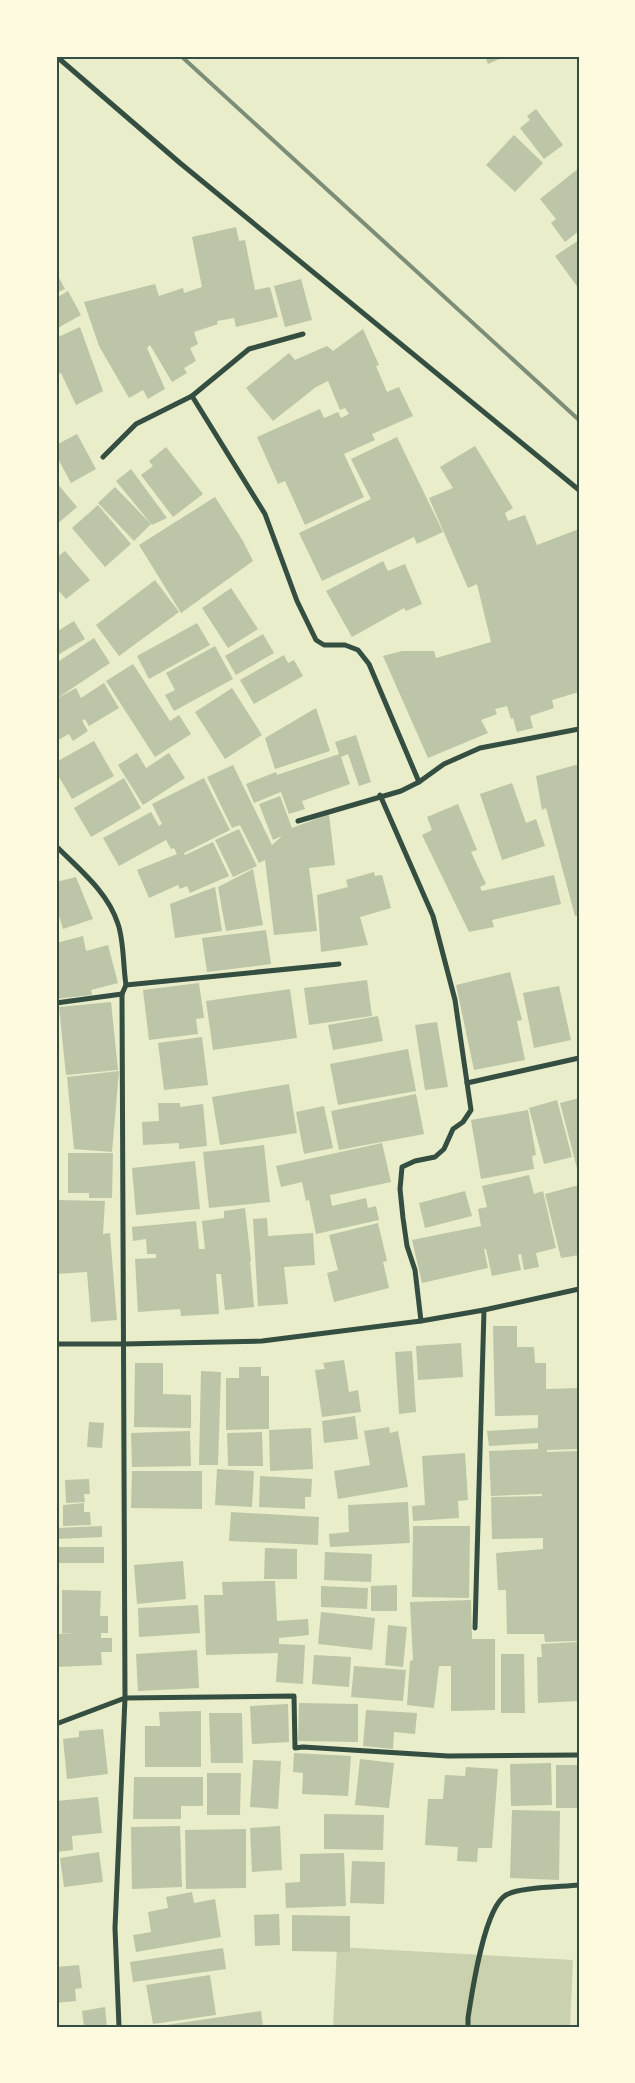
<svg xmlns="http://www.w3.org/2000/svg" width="635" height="2083" viewBox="0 0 635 2083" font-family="'Fira Sans',sans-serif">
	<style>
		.green { fill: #cad2ad }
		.building { fill: #bcc5a7 }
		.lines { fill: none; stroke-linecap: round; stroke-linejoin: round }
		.minor { stroke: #344e41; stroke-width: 5 }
		.rail { stroke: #7c8e77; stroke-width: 4 }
		.neatline { fill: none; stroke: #344e41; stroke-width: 2 }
	</style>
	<rect width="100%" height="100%" fill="#e9edc9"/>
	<polygon class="green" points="337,1947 573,1960 570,2027 333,2027"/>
	<g class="building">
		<polygon points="485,56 506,56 488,64"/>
		<polygon points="536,109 563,145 544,159 520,128 530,120 527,116"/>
		<polygon points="514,135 543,163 515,192 486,165"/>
		<polygon points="579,168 579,231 565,242 551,223 556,219 540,199"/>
		<polygon points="236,227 239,241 245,240 255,290 270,287 278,317 236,327 234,318 217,321 218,324 194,332 198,344 190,348 196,361 184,368 187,373 172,382 150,345 147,348 165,389 148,399 143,390 129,398 99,346 84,302 155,284 159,296 183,288 184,293 202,287 192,237"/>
		<polygon points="579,240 579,289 555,256"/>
		<polygon points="56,272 65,289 56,293"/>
		<polygon points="301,279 312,320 285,327 274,286"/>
		<polygon points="68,291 81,315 56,329 56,298"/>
		<polygon points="80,327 103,391 76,405 61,373 56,375 56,338"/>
		<polygon points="363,329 379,365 376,366 387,392 399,387 413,416 372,434 375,440 344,454 364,497 305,525 285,481 278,484 257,437 320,409 324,418 338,412 341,418 349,414 345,408 340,410 328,381 316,387 273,421 246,388 289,353 295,360 327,346 333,351"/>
		<polygon points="77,434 96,469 71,483 56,455 56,445"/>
		<polygon points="397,437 443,532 417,544 414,537 322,581 299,533 371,499 351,459"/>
		<polygon points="475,446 513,508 505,513 508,521 525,515 537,545 579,529 579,692 552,700 554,708 530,716 533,728 517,732 513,718 511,719 507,706 495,709 497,714 481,720 488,733 428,758 383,656 402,651 434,651 436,658 491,642 477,584 468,588 429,498 453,488 440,467"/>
		<polygon points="166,447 203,494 173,517 141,475 153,466 149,461"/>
		<polygon points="131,469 167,518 152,525 116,481"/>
		<polygon points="56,482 77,507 56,525"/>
		<polygon points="115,487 151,524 134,541 98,503"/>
		<polygon points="215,497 243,541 253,561 181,613 139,545"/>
		<polygon points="98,505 131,544 105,567 72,528"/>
		<polygon points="65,551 90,580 66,599 56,588 56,558"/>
		<polygon points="383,561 388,571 405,564 422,604 406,611 404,608 352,637 326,591"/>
		<polygon points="155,580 179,612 119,656 96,625"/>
		<polygon points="231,588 258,629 228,648 202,608"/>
		<polygon points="74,621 85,639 56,656 56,632"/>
		<polygon points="197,623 210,645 149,679 137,656"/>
		<polygon points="263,634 274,653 236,675 225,656"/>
		<polygon points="94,638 110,663 59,697 56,692 56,663"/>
		<polygon points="215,646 233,679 174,711 165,695 175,690 166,673"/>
		<polygon points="284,655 288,663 294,660 303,676 254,704 240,680"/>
		<polygon points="133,664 170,721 179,715 191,734 155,757 106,681"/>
		<polygon points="104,683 119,708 89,726 85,719 82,721 88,731 73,741 69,734 56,741 56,699 76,688 81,698"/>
		<polygon points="232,688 262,735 225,759 195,712"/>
		<polygon points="316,708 330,751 275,769 265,738"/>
		<polygon points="356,735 371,782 359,786 348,754 341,757 350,784 302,801 305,809 289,814 281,792 254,803 246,784 276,772 277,775 339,754 335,742"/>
		<polygon points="94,741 114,776 72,799 56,772 56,762"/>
		<polygon points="137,753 146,768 169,753 185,778 143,805 118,765"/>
		<polygon points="579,764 579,915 575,916 546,808 542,810 536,776"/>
		<polygon points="233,765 272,845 282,836 273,840 259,804 280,796 292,828 329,814 335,865 309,868 317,931 274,935 265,860 259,863 240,825 232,828 207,777"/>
		<polygon points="124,778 141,808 91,837 74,808"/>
		<polygon points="204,778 230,830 184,853 185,855 213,842 229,876 190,893 187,886 180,889 178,885 149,898 137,870 177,854 174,848 171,849 166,840 119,866 103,838 151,812 159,826 162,824 152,804"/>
		<polygon points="512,783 526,823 536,819 545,846 502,860 480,794"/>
		<polygon points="458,804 477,850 471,852 486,884 480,887 482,891 554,875 561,904 492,920 494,927 469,932 422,835 432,830 427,817"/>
		<polygon points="239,829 257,866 233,877 215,840"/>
		<polygon points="253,869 263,925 226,931 218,887"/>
		<polygon points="374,872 375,876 382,875 391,908 360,917 368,945 321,952 317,895 348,887 346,880"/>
		<polygon points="76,877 93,919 63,929 56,906 56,882"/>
		<polygon points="215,887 222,931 175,938 170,904"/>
		<polygon points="266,930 271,964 207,972 202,938"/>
		<polygon points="83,936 86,951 108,945 118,983 91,990 92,995 56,999 56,943"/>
		<polygon points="510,972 522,1020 517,1021 525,1060 474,1070 456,985"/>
		<polygon points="367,980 372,1016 309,1025 304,988"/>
		<polygon points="199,983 204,1018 196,1019 198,1034 149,1040 143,990"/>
		<polygon points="559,986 571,1040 534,1048 523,993"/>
		<polygon points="290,989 297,1038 213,1050 206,1001"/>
		<polygon points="111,1002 118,1070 66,1075 59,1007"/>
		<polygon points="378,1016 383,1041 333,1050 328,1025"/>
		<polygon points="437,1022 448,1087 425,1090 415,1025"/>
		<polygon points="202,1037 208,1085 164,1090 158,1043"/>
		<polygon points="408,1049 416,1091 338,1105 330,1064"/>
		<polygon points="119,1071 112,1152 74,1149 67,1077"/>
		<polygon points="289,1084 297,1133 220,1145 212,1097"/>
		<polygon points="416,1094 424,1134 339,1150 331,1111"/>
		<polygon points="579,1098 579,1172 578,1172 560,1103"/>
		<polygon points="557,1100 572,1157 544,1164 529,1108"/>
		<polygon points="158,1103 180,1103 180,1107 203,1104 207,1146 179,1149 179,1143 143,1145 142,1122 159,1121"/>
		<polygon points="324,1106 333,1148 304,1154 296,1112"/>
		<polygon points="528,1110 536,1155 532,1156 534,1169 481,1179 471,1120"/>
		<polygon points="382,1143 391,1182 330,1195 332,1206 366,1198 368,1208 376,1206 379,1220 316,1234 309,1200 306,1201 302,1182 281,1187 276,1166"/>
		<polygon points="264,1145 270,1202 209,1208 203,1152"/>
		<polygon points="68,1153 113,1153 112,1198 89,1198 89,1193 68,1193"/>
		<polygon points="195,1161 200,1209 136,1215 132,1168"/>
		<polygon points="529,1175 534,1194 543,1191 556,1248 536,1253 539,1267 524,1270 521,1254 518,1255 521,1270 492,1276 486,1249 484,1249 488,1268 422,1283 412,1240 481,1226 478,1209 487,1207 482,1186"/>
		<polygon points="579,1185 579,1255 561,1258 545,1194"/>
		<polygon points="465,1191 472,1216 425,1228 419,1203"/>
		<polygon points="58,1200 105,1201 103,1234 110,1233 117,1320 91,1322 87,1272 56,1274"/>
		<polygon points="245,1208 251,1261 250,1261 254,1307 225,1310 221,1274 216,1274 219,1314 181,1316 180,1309 138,1312 135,1259 156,1258 156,1254 147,1254 146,1239 133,1241 132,1227 196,1221 199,1249 205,1249 202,1221 224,1218 224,1211"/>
		<polygon points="267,1218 268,1236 313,1233 315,1265 284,1267 288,1304 258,1306 253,1219"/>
		<polygon points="378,1223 387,1261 383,1262 389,1288 334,1302 327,1273 338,1270 329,1235"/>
		<polygon points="493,1326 517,1326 517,1347 534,1347 535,1363 546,1363 546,1389 579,1388 579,1449 547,1450 547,1452 579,1451 579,1641 545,1642 544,1634 507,1634 506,1590 498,1590 496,1553 543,1549 543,1538 492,1539 491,1497 542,1496 542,1494 491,1496 489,1451 538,1449 538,1443 489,1446 487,1431 538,1428 538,1415 495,1416"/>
		<polygon points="461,1343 463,1377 418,1380 416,1346"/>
		<polygon points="412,1351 416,1412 399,1414 395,1352"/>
		<polygon points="344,1360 349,1392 358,1390 361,1412 322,1417 315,1370 325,1369 323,1363"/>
		<polygon points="135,1363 163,1363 163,1394 191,1395 191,1428 134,1427"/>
		<polygon points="239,1367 261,1367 261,1376 269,1376 269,1429 226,1430 226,1378 239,1378"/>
		<polygon points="201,1371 221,1372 218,1465 199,1465"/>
		<polygon points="355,1416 358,1439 324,1443 322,1421"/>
		<polygon points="89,1422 104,1423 102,1448 87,1447"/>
		<polygon points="389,1427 390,1433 398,1431 408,1487 338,1499 334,1471 370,1465 364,1431"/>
		<polygon points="311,1428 313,1469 270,1471 269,1430"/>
		<polygon points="190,1431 191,1466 132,1467 131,1433"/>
		<polygon points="262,1432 263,1466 228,1466 227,1433"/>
		<polygon points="465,1453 468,1500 458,1501 459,1518 413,1521 412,1506 425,1505 422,1456"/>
		<polygon points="217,1469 254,1471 252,1507 215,1505"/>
		<polygon points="132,1471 202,1471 202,1509 131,1508"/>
		<polygon points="260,1476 312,1479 311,1497 305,1497 305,1509 259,1507"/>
		<polygon points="89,1479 90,1494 84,1494 85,1502 66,1503 65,1480"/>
		<polygon points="408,1502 410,1543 330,1547 329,1534 349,1532 348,1505"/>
		<polygon points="84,1503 84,1512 90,1512 91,1525 63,1526 63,1505"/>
		<polygon points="231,1512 319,1517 318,1545 229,1541"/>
		<polygon points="102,1526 102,1537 56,1539 56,1528"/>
		<polygon points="413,1526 470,1526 469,1598 412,1597"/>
		<rect x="56" y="1547" width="48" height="16"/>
		<polygon points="265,1548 297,1549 297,1579 264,1579"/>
		<polygon points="325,1552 372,1554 371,1582 324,1580"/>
		<polygon points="183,1561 186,1599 137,1604 134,1565"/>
		<polygon points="269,1581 275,1581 277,1621 308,1619 309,1635 279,1638 279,1644 305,1645 303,1684 276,1682 278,1653 206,1655 204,1595 223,1595 222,1582"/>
		<polygon points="397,1585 397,1611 371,1611 371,1586"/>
		<polygon points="321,1586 368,1588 367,1609 321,1607"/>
		<polygon points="62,1590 101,1591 100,1616 108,1616 108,1633 101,1633 101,1638 112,1638 112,1652 101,1652 102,1665 56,1667 56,1634 76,1633 62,1633"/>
		<polygon points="471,1600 472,1639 495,1639 495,1710 451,1711 451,1666 439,1666 434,1708 407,1705 410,1661 413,1660 410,1602"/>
		<polygon points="198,1605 200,1633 139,1637 138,1608"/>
		<polygon points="321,1612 375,1618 372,1650 318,1644"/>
		<polygon points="388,1625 407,1627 403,1667 385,1665"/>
		<polygon points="579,1642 579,1701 538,1703 537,1657 542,1657 541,1644"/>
		<polygon points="197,1650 199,1688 138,1691 136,1654"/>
		<polygon points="501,1654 524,1654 525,1713 501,1713"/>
		<polygon points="314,1655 351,1657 349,1687 312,1684"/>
		<polygon points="354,1666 406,1670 403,1701 351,1697"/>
		<polygon points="299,1703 358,1704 358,1742 298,1741"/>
		<polygon points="288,1704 289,1742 252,1744 250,1706"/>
		<polygon points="366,1710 417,1713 415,1734 394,1732 393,1749 363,1746"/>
		<polygon points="201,1711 201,1767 145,1767 145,1726 160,1726 159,1712"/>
		<polygon points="209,1713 242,1713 243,1763 211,1763"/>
		<polygon points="103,1729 108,1774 67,1779 63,1739 79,1737 79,1731"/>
		<polygon points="294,1753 351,1756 348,1796 302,1794 303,1773 293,1772"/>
		<polygon points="360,1759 394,1763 389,1808 355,1805"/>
		<polygon points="253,1760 281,1761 278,1809 250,1807"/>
		<polygon points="551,1763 552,1805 511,1806 510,1764"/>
		<rect x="556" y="1765" width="23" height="43"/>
		<polygon points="466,1767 498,1769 492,1848 478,1848 477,1862 457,1861 458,1847 425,1845 428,1799 443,1799 445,1775 465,1776"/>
		<polygon points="207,1773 241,1773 240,1815 207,1815"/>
		<polygon points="134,1777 203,1777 203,1806 181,1806 181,1819 133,1819"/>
		<polygon points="98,1797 102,1833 72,1836 73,1850 56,1852 56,1801"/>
		<polygon points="512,1810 560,1811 559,1880 510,1878"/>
		<polygon points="324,1814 384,1815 383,1850 324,1849"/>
		<polygon points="180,1826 182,1887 132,1889 131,1827"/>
		<polygon points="280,1826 282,1870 252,1872 250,1828"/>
		<polygon points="246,1829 246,1888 186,1889 185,1830"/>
		<polygon points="99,1852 103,1882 64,1887 60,1858"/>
		<polygon points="344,1853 346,1906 286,1908 285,1883 300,1882 300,1854"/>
		<polygon points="352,1861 385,1862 384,1904 350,1903"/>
		<polygon points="192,1892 194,1903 215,1899 221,1937 136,1952 133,1935 151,1932 148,1912 168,1908 166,1897"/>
		<polygon points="279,1914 280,1945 255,1946 254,1915"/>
		<polygon points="292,1915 350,1916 350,1952 292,1951"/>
		<polygon points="223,1948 226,1969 133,1982 130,1962"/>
		<polygon points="79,1965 82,1988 75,1989 76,2001 56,2003 56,1967"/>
		<polygon points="210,1975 216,2015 153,2024 146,1985"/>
		<polygon points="105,2007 107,2027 84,2027 82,2011"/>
		<polygon points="261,2011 263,2027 166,2027 166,2025"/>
	</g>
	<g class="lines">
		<g class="minor">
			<polyline points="56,56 180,163 579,490"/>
			<polyline points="192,396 265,514 297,601 316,640 324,645 345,645 358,650 369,664 419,782"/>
			<polyline points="103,457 136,424 192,396 249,349 303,334"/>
			<polyline points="380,795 433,916 455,1000 471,1110 463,1122 453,1129 444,1149 435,1157 415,1161 402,1167 400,1189 403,1218 407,1246 415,1270 421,1321"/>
			<polyline points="298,821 401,791 419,782 444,764 480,748 579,729"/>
			<path d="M56,846C79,869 108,892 118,924C124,941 123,966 126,985L122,994L125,1698L115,1928L119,2027"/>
			<polyline points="126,985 339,964"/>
			<polyline points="56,1003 122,994"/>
			<polyline points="467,1083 579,1058"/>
			<polyline points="56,1344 124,1344 262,1341 421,1321 484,1310 579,1289"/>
			<polyline points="475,1628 484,1310"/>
			<polyline points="56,1724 125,1698 294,1696 295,1748 303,1747 448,1756 579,1755"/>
			<path d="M468,2027V2018C472,1992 484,1908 506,1895C519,1887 562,1887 579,1885"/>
		</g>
		<polyline class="rail" points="181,56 579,420"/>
	</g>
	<rect width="635" height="2083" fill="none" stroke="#fefae0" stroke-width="115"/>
	<rect x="58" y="58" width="520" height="1968" class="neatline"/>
</svg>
